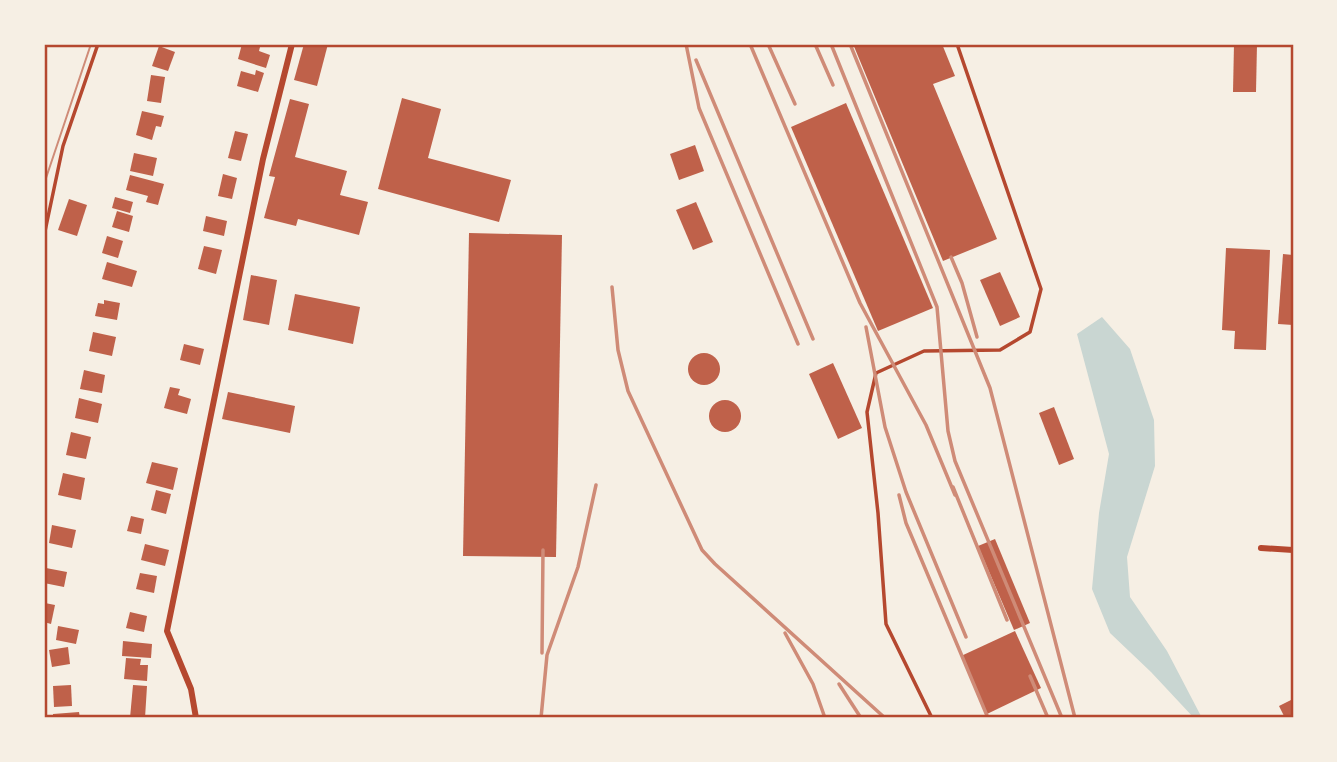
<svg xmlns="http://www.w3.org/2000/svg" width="1337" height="762" viewBox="0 0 1337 762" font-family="Commissioner,sans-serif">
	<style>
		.water { fill: #c9d6d2 }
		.building { fill: #bf614a }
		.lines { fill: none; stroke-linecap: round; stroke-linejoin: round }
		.service { stroke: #b5482f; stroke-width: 3.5 }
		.minor { stroke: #b5482f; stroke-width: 6 }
		.tram { stroke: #cf8b77; stroke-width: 2 }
		.rail { stroke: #cf8b77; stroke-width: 3.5 }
		.neatline { fill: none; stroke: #b5482f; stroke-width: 2.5 }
	</style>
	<rect width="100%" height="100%" fill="#f6efe4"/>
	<polygon class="water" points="1102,317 1130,349 1154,420 1155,466 1127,557 1130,597 1167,651 1202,718 1194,718 1151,672 1110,633 1092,589 1099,513 1109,454 1077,334"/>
	<g class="building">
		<polygon points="242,44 260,47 259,51 270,55 266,68 238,59"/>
		<polygon points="304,44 328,44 317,86 294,80"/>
		<polygon points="853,44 942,44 955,76 933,84 997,239 943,261"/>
		<polygon points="1234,44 1257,44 1256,92 1233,92"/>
		<polygon points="159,46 175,52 168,71 152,66"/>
		<polygon points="256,70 264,73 258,92 237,86 241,71 255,75"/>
		<polygon points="151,75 165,77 161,103 147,101"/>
		<polygon points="402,98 441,109 428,158 511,180 499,222 378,189"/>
		<polygon points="290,99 309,104 295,157 347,171 340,195 368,202 359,235 298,219 296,226 264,218 275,177 269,176"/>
		<polygon points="846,103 933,308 878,331 791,127"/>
		<polygon points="142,111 164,116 161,127 156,126 152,140 136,135"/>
		<polygon points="235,131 248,134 241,161 228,158"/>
		<polygon points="695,145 704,171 679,180 670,154"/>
		<polygon points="134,153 157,158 153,176 130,171"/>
		<polygon points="223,174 237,178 232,199 218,196"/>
		<polygon points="130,175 164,184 158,205 146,202 148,196 126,190"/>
		<polygon points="115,197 133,202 130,213 112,208"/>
		<polygon points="69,199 87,205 77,236 58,230"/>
		<polygon points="696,202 713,242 693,250 676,210"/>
		<polygon points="117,211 133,216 129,232 112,227"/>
		<polygon points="206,216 227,221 224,236 203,231"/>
		<polygon points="469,233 562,235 556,557 463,556"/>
		<polygon points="107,236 123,241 118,258 102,253"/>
		<polygon points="204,246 222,250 216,274 198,269"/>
		<polygon points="1226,248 1270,250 1266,350 1234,349 1235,331 1222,330"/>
		<polygon points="1283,254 1293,255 1293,325 1278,324"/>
		<polygon points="107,262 137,271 132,287 102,279"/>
		<polygon points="1000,272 1020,317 1000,326 980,280"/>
		<polygon points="251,275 277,280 269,325 243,320"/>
		<polygon points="295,294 360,307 353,344 288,330"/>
		<polygon points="104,300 120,303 117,320 95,316 98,303 104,304"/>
		<polygon points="93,332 116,337 112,356 89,351"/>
		<polygon points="184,344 204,349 200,365 180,360"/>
		<circle cx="704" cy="369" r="16"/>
		<polygon points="833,363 862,428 838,439 809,374"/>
		<polygon points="84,370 105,375 102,393 80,389"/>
		<polygon points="170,387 180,389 178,395 191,399 187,414 164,408"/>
		<polygon points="228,392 295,406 290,433 222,419"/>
		<polygon points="79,398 102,404 98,423 75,418"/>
		<circle cx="725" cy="416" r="16"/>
		<polygon points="1054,407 1074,459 1059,465 1039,413"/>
		<polygon points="71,432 91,437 86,459 66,455"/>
		<polygon points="152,462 178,468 173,490 146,483"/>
		<polygon points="63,473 85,478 81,500 58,495"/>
		<polygon points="156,490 171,494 166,514 151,510"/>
		<polygon points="131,516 144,519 141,534 127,531"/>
		<polygon points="52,525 76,530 72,548 49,543"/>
		<polygon points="995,539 1030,623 1014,630 978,546"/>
		<polygon points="145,544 169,550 165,566 141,560"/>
		<polygon points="46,568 67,572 64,587 44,583"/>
		<polygon points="140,573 157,576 154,593 136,589"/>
		<polygon points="45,603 55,605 51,624 44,622"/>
		<polygon points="130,612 147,616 144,632 126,628"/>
		<polygon points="58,626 79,630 76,644 56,640"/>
		<polygon points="1015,631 1041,688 987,714 961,656"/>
		<polygon points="123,641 152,644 151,658 122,656"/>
		<polygon points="68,647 70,664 52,667 49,650"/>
		<polygon points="126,658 141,659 140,665 148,665 147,681 124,679"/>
		<polygon points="71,685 72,706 54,707 53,686"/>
		<polygon points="133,685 147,686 145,718 130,718"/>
		<polygon points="1293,699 1293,718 1285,718 1279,706"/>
		<polygon points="79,712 80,718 53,718 53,714"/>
	</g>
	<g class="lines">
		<g class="service">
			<polyline points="44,236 63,146 98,44"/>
			<polyline points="932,718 886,624 878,513 867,412 876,373 924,351 1000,350 1030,332 1041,289 957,44"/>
		</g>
		<g class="minor">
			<polyline points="1261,548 1293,550"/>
			<polyline points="196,718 191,689 167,631 263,159 292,44"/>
		</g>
		<polyline class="tram" points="44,184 91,44"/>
		<g class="rail">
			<polyline points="686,44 699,108 798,344"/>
			<polyline points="750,44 860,303 926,425 955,495"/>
			<polyline points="768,44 795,104"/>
			<polyline points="815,44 833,85"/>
			<polyline points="831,44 937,307 948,431 955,461 1062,718"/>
			<polyline points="850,44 990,388 1075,718"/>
			<polyline points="696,60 813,339"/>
			<polyline points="951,257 962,283 977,337"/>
			<polyline points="612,287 618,350 628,391 702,550 715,564 885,718"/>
			<polyline points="866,327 885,427 906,492 966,637"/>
			<polyline points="953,487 1007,620"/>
			<polyline points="899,495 906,523 988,718"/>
			<polyline points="785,633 813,684 825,718"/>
			<polyline points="542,653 543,550"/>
			<polyline points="1030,676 1048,718"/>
			<polyline points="839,684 861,718"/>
			<polyline points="541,718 547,655 578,567 596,485"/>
		</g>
	</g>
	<rect width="1337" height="762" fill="none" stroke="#f6efe4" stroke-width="91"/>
	<rect x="46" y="46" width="1246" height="670" class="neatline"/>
</svg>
